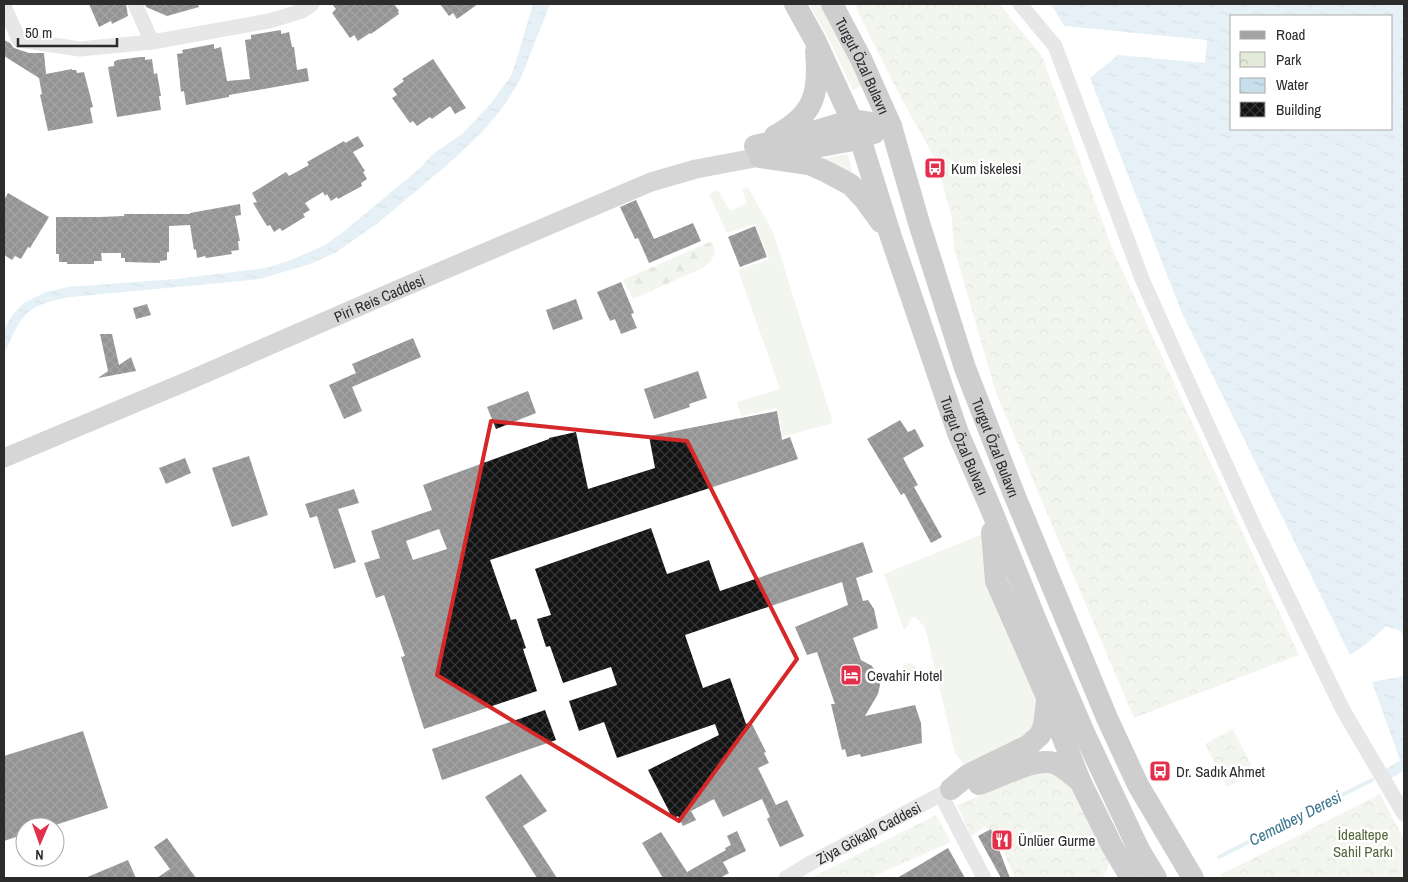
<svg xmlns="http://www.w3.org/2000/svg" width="1408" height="882" viewBox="0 0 1408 882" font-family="'Archivo Narrow',sans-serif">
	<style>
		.green { fill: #e4eada }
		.forest { fill: url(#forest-firs) }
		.park { fill: url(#park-crowns) }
		.water { fill: url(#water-ripples); fill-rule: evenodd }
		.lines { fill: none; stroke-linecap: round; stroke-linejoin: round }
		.stream { stroke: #c6dfea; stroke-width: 4 }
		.building { fill: url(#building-cross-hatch); fill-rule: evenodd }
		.minor { stroke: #c9c9c9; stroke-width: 15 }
		.major { stroke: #a4a4a4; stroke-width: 19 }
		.highway { stroke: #939393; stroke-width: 22 }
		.marked { fill: none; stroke: #d62828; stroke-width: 4; stroke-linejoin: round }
		.labels { text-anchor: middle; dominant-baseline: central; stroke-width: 5; stroke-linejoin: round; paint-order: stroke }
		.street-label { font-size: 15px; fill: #2c2c2c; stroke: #fff }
		.poi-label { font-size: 15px; fill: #2c2c2c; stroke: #fff; text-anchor: start }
		.park-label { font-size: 15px; fill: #53673b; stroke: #fff }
		.water-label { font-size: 16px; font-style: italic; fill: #3c758d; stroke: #fff }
	</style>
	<defs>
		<pattern id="forest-firs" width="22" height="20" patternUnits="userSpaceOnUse" patternTransform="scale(1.25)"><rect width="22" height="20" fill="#e4eada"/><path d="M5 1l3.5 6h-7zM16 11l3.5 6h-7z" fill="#c4c9bb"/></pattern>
		<pattern id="park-crowns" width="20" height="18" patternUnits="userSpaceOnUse" patternTransform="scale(1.25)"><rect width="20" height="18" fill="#e4eada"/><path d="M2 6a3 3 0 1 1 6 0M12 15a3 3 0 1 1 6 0" fill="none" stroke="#c4c9bb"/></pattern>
		<pattern id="water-ripples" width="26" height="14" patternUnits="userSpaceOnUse" patternTransform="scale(1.25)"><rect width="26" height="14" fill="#c6dfea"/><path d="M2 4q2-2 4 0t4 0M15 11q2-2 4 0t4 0" fill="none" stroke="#aac0c9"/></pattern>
		<pattern id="building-cross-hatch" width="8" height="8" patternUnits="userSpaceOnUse" patternTransform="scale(1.25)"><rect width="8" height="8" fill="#131313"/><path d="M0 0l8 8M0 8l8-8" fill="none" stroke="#363636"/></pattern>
	</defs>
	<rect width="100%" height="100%" fill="#fff"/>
	<g class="green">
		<polygon points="809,4 820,4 862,86 853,90 831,43"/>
		<polygon points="848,154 853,175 821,159"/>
		<polygon points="748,187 773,232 833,423 760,443 760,437 782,431 777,408 741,416 737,402 780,389 738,270 769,259 755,224 727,233 709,194 718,190 730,211 747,203 742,190"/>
		<polygon points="983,534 1041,709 1033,730 965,766 955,753 925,627 915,617 911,618 907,627 904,630 884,574"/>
		<circle cx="909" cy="670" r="7"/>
	</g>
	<polygon class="forest" points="712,241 715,253 711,261 703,268 633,299 623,280"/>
	<g class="park">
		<polygon points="854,4 1000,4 1016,25 1042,56 1112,248 1299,655 1134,718 996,393 954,248 952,219 937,162 902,100"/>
		<polygon points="1233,729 1255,773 1227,787 1205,744"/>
		<polygon points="1039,771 1049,772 1069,784 1110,861 1107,870 1102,878 1014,878 997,833 985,827 971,836 957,805"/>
		<polygon points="1380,794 1404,839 1404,878 1222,878 1220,875"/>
		<polygon points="936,815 951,842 870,878 811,878"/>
	</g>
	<g class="water">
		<path d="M533,4H550L520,80L503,107L483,131L454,159L378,223L335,253L310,264L260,279L71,297C25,305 22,314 4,355V329L14,313L24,303L46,292L68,287L176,279L266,268L291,260L325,245L343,232L418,170L433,154L463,133L492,102L511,76L518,55Z"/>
		<path d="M1051,4H1404V637L1401,631L1386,626L1365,645L1350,655L1182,313L1090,78L1118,55L1205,63L1207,40L1064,26ZM1232,16H1392V129H1232Z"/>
		<polygon points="1404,676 1404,771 1390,779 1385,770 1400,760 1372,682"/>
	</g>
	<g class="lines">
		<polyline class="stream" points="1219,857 1372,780"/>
	</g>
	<g class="building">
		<polygon points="89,4 126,4 128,16 112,24 111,21 99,27"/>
		<polygon points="145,4 198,4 199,7 167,16 146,7"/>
		<polygon points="332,4 394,4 399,11 398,12 399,14 371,34 370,33 358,41 354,35 350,38 332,13 336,9"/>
		<polygon points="440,4 478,4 457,19 453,13 449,16"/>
		<polygon points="281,30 281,34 289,32 292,47 294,47 297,70 307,68 309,81 229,95 229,97 186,105 184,91 181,92 177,54 183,53 182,50 214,44 214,49 221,47 227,81 250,79 245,40 251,39 251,35"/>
		<polygon points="4,40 10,43 14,48 29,53 44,53 46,74 72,69 72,70 76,70 77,73 84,72 93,107 90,108 93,123 48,131 40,95 42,94 39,78 4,56"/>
		<polygon points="140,57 145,57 145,60 152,59 154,74 157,73 161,96 159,96 161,110 117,117 108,67 114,66 114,62 117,60"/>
		<polygon points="433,59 466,108 455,114 450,106 432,119 430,117 417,126 413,121 410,123 392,98 397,95 393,89 404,81 402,79"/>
		<polygon points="358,136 364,146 353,152 365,171 363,172 367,179 361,183 362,186 338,199 337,197 331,201 327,194 325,196 323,192 305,203 310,210 303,214 305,217 282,231 280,228 274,232 270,225 267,226 253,203 257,202 252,193 286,172 289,176 309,165 307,162 344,141 345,143"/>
		<polygon points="8,193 49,217 30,248 28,247 21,259 15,256 12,260 4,255 4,200"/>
		<polygon points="636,200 654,239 693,223 701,241 649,263 638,238 635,239 620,207"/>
		<polygon points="240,204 241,215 235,216 240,241 238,241 239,250 231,251 232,254 206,258 205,256 197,258 196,249 194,250 190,225 169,226 169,252 167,252 167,260 160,261 160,263 125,262 125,258 121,258 121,253 101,253 102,261 94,261 94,264 67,264 67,262 59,262 59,254 56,254 56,217 100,217 124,216 124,214 190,214 190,213"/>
		<polygon points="755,226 767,257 740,267 728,237"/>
		<polygon points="621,282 634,313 631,314 637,328 621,334 615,319 610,321 597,292"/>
		<polygon points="576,299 583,319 553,330 546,310"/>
		<polygon points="147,304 151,315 136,319 133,308"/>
		<polygon points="100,334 112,334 119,365 131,357 136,371 98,378 108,371"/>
		<polygon points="413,338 421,357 352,387 362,411 344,419 329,385 356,373 352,364"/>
		<polygon points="698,371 707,398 689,404 690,407 654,419 644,389"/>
		<polygon points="528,391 536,413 496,429 487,407"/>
		<path d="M777,411L782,440L790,437L798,459L490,560L511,620L516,619L526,648L523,649L537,691L424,729L401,657L405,656L384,595L376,598L364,563L380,558L371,531L432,510L423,485L549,439V438L576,432L588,489L655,468L649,436ZM439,529L447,549L413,560L406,541Z"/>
		<polygon points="900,420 908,432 915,429 924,446 903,458 918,485 914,487 942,537 931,543 904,493 901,495 867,439"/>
		<polygon points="249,456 268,515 232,527 212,468"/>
		<polygon points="185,458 191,473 166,484 159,468"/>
		<polygon points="354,489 359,503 338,509 356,562 334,569 317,516 310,518 305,504"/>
		<polygon points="651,528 667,574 709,560 720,591 863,542 873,572 856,578 863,601 868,600 874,609 878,628 853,638 861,660 872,666 880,679 880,685 878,694 865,716 915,705 921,723 922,743 861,757 860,754 847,757 845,749 842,750 831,704 835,704 817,652 807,655 795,627 848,605 842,582 685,635 703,688 730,678 746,724 751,722 766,752 764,753 769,763 758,768 776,805 787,800 804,836 780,847 767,819 770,817 762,799 723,817 714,799 691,811 696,820 683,826 678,816 673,819 648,770 719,735 715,724 617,758 604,722 579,731 569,701 617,685 611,667 563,683 550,646 546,647 537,619 551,615 535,569"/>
		<polygon points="545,710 556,740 442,780 432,749"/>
		<polygon points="83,731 108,808 49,827 25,827 25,834 4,841 4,756"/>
		<polygon points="521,774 547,811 523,826 557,878 537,878 485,797"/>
		<polygon points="991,829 1010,878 1001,878 978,836"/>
		<polygon points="737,831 746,851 723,862 729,873 720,878 663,878 642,843 661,832 687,872 726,850 725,848 731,845 727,836"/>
		<polygon points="167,838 196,878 157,878 170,869 154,847"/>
		<polygon points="948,848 965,878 897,878 916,867"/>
		<polygon points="128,860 136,878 85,878"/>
	</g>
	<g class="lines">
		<g class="minor">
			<polyline points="135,4 152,42"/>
			<polyline points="1020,4 1055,46 1142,279 1180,364 1257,533 1343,710 1404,814"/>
			<polyline points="4,6 19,40 80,49 152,42 269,21 302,11 312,4"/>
			<polyline points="941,795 984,878"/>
			<path id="s1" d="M786,878L809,864L951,789"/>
		</g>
		<path class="major" id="s2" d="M4,458L190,380L404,287L651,182L696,169L760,157"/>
		<g class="highway">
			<path id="s3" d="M795,4L815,40L860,138L891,237L958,433L991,509L1037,623L1085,735L1139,850L1156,878"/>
			<path id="s4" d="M832,4L861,59L891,126L919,223L965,368L1014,494L1107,718L1138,785L1193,878"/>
			<path d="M775,136C814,115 820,94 816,51"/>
			<polyline points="755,146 799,136 853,120 891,126"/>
			<polyline points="788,152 848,141 874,133"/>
			<polyline points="760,157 809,164 827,172 851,185 865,200 881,222"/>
			<polyline points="992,532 996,581 1047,697 1080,781 1112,846 1131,878"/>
			<path d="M979,784C999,778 1033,757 1054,763C1063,766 1072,775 1080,781"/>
			<polyline points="951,789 968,775 1029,745 1040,735 1044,726 1047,701"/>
		</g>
	</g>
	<path d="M0 0H1408V882H0ZM491,421L687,441L797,659L679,821L437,675Z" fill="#fff" fill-opacity=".55" fill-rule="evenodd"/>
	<path class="marked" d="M491,421L687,441L797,659L679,821L437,675Z"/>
	<defs>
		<g id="bus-square" transform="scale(1.125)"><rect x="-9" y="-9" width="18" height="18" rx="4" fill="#e2304c" stroke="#fff"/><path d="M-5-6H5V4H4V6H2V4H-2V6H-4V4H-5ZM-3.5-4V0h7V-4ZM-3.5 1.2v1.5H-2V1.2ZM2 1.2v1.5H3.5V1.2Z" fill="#fff"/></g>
		<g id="hotel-square" transform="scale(1.125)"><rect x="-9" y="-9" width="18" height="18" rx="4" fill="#e2304c" stroke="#fff"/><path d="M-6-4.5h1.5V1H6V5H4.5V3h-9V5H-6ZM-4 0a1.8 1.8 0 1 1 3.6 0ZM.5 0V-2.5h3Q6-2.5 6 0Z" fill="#fff"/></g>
		<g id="restaurant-square" transform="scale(1.125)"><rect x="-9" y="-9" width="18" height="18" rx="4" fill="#e2304c" stroke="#fff"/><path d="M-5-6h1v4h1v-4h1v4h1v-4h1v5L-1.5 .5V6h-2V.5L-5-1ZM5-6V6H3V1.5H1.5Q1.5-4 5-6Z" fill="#fff"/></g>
	</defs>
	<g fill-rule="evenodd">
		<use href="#bus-square" x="935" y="168"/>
		<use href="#hotel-square" x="851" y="675"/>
		<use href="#bus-square" x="1160" y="771"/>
		<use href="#restaurant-square" x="1002" y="840"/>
	</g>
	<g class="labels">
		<g class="street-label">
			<text stroke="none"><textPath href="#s4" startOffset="69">Turgut Özal Bulavrı</textPath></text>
			<text stroke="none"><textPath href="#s2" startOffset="408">Piri Reis Caddesi</textPath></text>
			<text stroke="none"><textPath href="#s3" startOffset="474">Turgut Özal Bulvarı</textPath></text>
			<text stroke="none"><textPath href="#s4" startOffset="474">Turgut Özal Bulavrı</textPath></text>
			<text stroke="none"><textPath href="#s1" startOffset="94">Ziya Gökalp Caddesi</textPath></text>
		</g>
		<g class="poi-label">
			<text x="951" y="168">Kum İskelesi</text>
			<text x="867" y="675">Cevahir Hotel</text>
			<text x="1176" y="771">Dr. Sadık Ahmet</text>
			<text x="1018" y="840">Ünlüer Gurme</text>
		</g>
		<g class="park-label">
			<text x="1363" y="834">İdealtepe<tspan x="1363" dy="17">Sahil Parkı</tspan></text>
		</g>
		<g class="water-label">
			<text transform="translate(1295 818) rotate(-27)">Cemalbey Deresi</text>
		</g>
	</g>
	<rect width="1408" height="882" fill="none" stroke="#2c2c2c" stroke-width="10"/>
	<rect x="1230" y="15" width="162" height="115" fill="#ffffff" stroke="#ababab"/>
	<rect x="1240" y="31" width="25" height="8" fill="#a4a4a4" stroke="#ababab"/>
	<text x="1276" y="40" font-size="15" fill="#2c2c2c">Road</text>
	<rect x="1240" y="52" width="25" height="15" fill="url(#park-crowns)" stroke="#ababab"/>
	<text x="1276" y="65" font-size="15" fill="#2c2c2c">Park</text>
	<rect x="1240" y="78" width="25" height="15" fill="url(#water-ripples)" stroke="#ababab"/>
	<text x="1276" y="90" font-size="15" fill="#2c2c2c">Water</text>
	<rect x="1240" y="102" width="25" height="15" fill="url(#building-cross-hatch)" stroke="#ababab"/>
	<text x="1276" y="115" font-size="15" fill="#2c2c2c">Building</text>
	<g transform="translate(40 842) rotate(182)"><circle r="24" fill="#ffffff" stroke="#ababab"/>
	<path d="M0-4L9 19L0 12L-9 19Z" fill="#e2304c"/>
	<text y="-8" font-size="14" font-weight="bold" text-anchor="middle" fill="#2c2c2c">N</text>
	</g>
	<path d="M18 38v8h99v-8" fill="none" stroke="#2c2c2c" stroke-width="2.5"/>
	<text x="25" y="38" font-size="15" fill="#2c2c2c" stroke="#ffffff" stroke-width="4" paint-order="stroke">50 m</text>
</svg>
